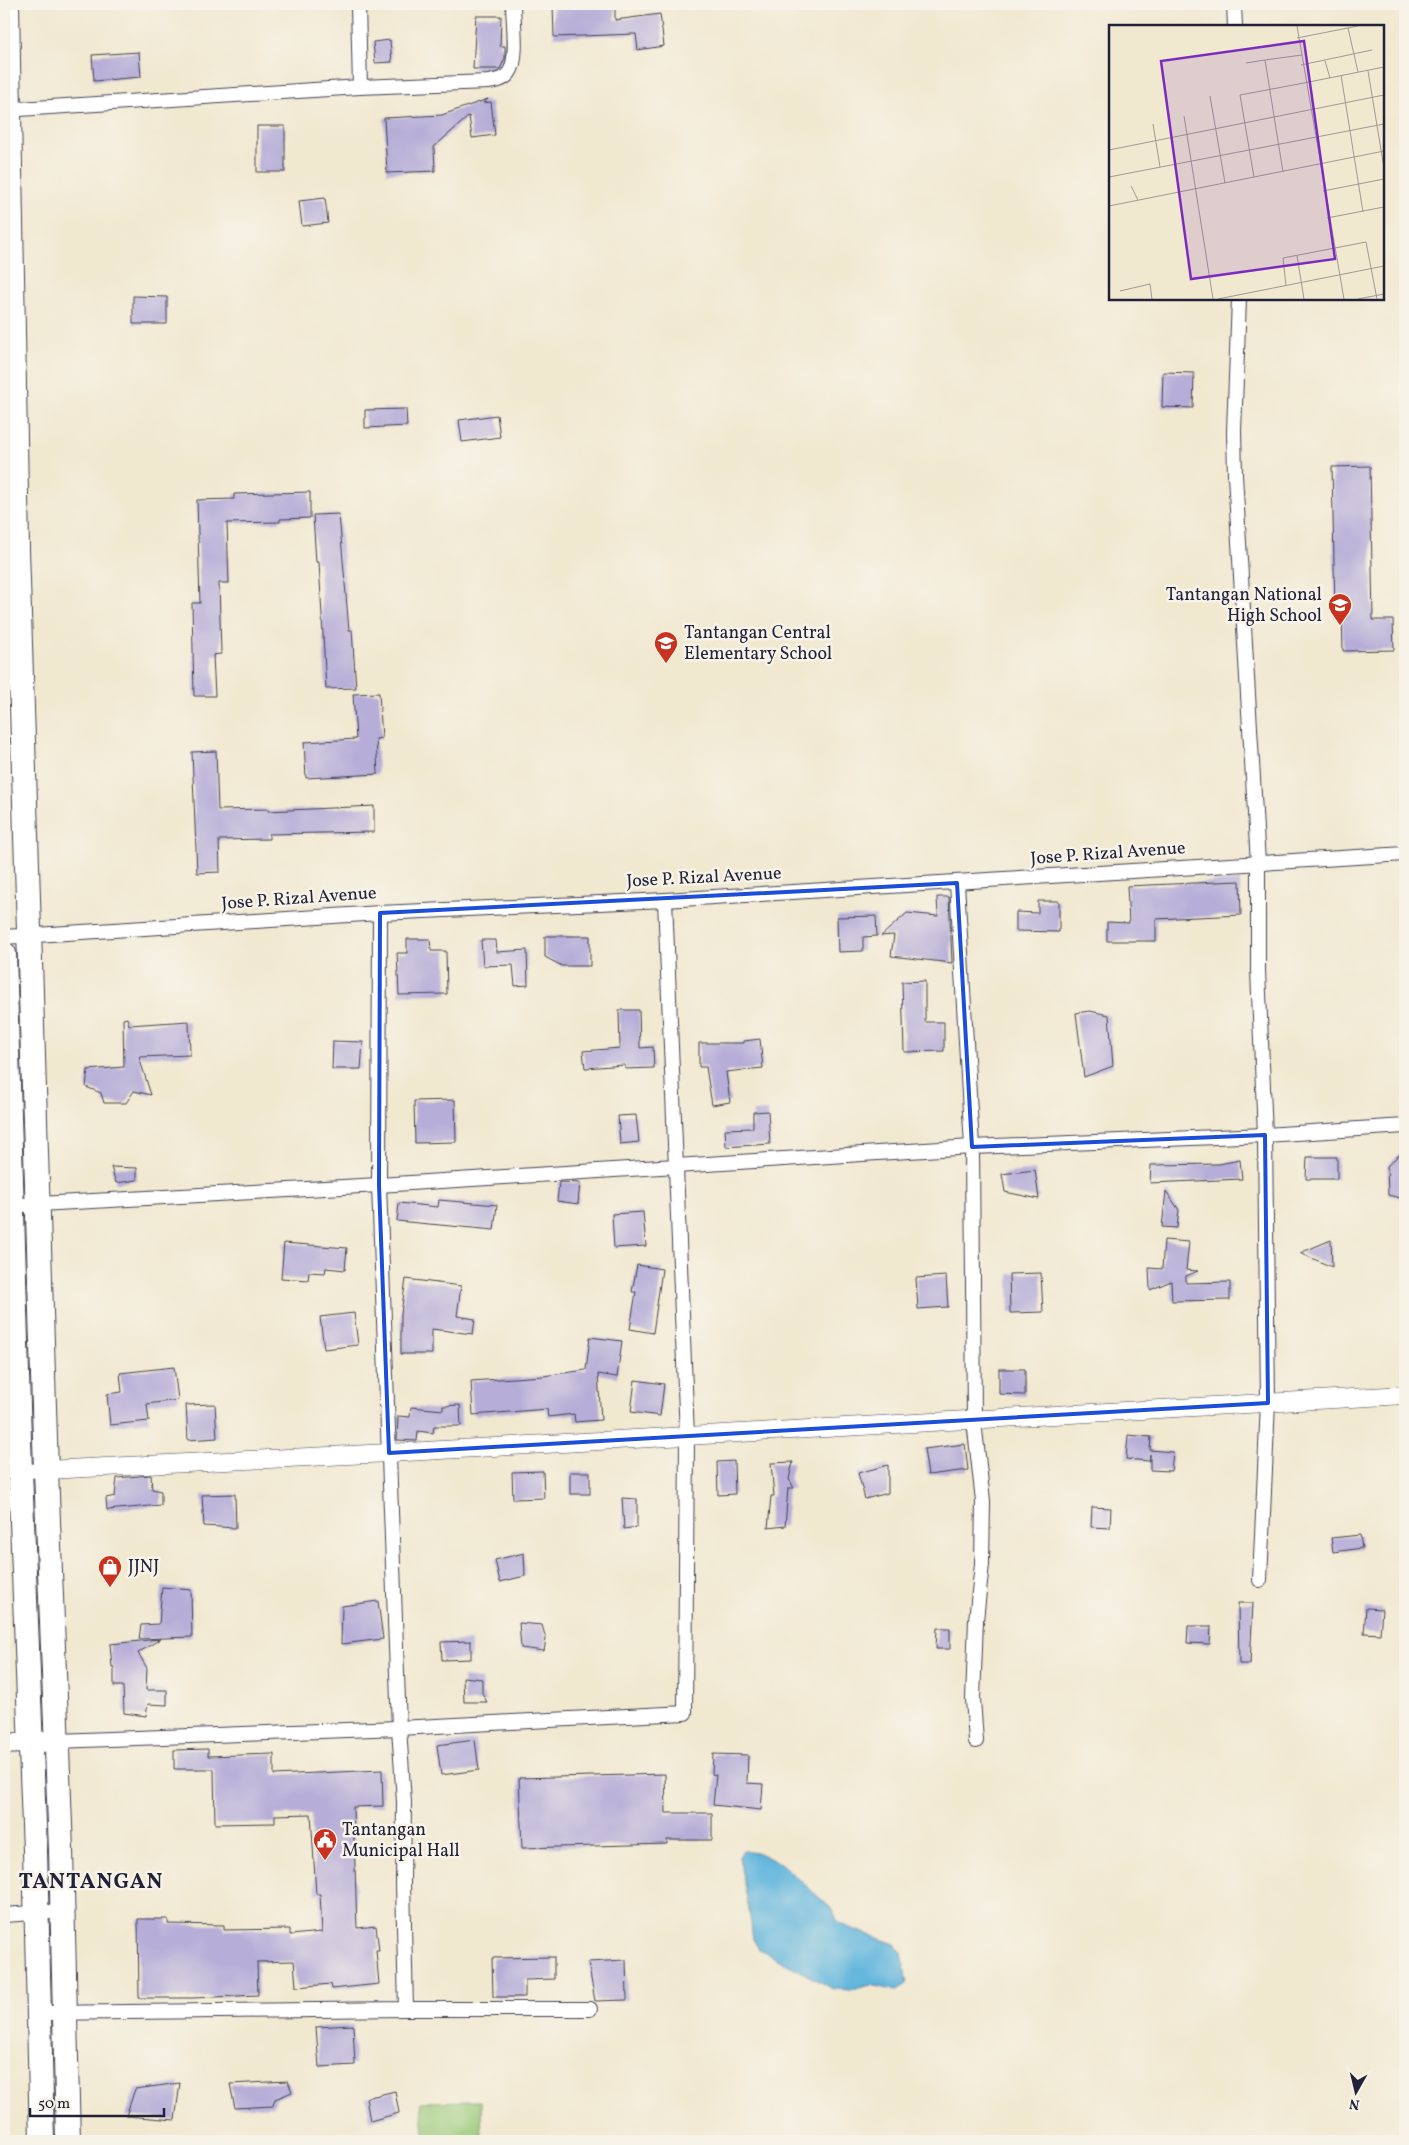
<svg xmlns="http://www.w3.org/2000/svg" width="1409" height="2145" viewBox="0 0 1409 2145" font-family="Vollkorn,serif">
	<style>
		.green { fill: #99c978; stroke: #5e765a }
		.water { fill: #61b5dd; stroke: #426c8c }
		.building { fill: #b6aed8 }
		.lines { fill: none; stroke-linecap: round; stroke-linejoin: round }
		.minor-casing { stroke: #414051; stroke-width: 16 }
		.tertiary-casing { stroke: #414051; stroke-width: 19 }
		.secondary-casing { stroke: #414051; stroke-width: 22 }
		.trunk-casing { stroke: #414051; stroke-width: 26 }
		.minor { stroke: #fff; stroke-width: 14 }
		.tertiary { stroke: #fff; stroke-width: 18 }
		.secondary { stroke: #fff; stroke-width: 20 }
		.trunk { stroke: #fff; stroke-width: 24 }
		.marked { fill: none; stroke: #1d4ed8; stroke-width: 4; stroke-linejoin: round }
		.labels { text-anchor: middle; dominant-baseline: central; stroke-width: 5; stroke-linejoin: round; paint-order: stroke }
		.poi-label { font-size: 18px; fill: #22223b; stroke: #f7f3e8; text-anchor: start }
		.street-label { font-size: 18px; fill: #22223b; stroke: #f7f3e8 }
		.district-label { font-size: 22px; font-weight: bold; letter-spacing: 1px; fill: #22223b; stroke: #f7f3e8 }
		.inset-road { fill: none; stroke: #9e9994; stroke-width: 1 }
		.view { fill: #7b2cbf; fill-opacity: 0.15; stroke: #7b2cbf; stroke-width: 2.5 }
		.inset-edge { fill: none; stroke: #22223b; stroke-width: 2.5 }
	</style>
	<rect width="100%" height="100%" fill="#f7f3e8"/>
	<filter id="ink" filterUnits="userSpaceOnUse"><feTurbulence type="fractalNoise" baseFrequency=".02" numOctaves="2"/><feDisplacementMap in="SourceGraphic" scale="10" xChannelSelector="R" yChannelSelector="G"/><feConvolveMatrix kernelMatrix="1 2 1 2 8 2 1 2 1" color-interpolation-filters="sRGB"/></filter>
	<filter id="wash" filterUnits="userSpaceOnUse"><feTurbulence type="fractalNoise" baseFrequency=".0096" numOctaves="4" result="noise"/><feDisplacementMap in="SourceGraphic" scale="20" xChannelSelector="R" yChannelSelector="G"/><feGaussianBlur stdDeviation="1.12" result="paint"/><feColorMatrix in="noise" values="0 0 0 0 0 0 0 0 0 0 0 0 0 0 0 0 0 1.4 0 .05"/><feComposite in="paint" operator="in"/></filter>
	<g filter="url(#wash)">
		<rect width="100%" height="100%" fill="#f1e8d0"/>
		<polygon class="green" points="481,2101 482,2141 425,2141 421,2102"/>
		<polygon class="water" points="743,1850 756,1852 780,1863 830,1907 839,1923 855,1930 895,1944 902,1953 907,1984 896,1991 871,1985 851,1990 833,1989 759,1949 753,1939 749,1910 739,1857"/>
		<g id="blocks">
			<g class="building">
				<polygon points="553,4 615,4 615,20 660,14 664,46 638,50 636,34 554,37"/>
				<polygon points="476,16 501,16 500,46 505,46 505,58 500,69 473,69"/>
				<polygon points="390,40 392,62 375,63 373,42"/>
				<polygon points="139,52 141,77 94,81 92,55"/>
				<polygon points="488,99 483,103 491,102 495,135 472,138 469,116 434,147 435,171 387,173 384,118 442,115"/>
				<rect x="257" y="126" width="28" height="46"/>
				<polygon points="325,198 328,223 302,226 299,201"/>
				<polygon points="133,296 167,297 167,324 133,324"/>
				<polygon points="1163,372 1194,373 1193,408 1162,407"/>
				<polygon points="406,409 407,426 365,428 365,410"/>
				<polygon points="497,415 500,437 462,442 459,420"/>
				<polygon points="1370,466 1373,620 1393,620 1394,650 1343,651 1342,611 1335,611 1332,467"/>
				<polygon points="310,492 310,518 280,519 280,522 227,523 229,583 219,583 221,654 213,655 215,696 194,696 192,603 200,603 197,500 234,499 234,494"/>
				<polygon points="339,514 349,630 352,630 356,688 326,689 319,562 316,562 313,515"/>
				<polygon points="379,693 382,738 376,739 378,774 306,778 304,742 356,739 353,694"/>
				<polygon points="216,751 218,810 268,809 268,811 374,806 374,832 269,834 269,839 219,840 220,872 197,873 192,752"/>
				<polygon points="1240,881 1241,915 1156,919 1156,941 1107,941 1107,922 1129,923 1127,886"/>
				<polygon points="937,897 949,897 952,963 891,956 894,935 881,936 907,913 938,916"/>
				<polygon points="1038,901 1059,901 1059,932 1016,931 1016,912 1038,913"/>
				<polygon points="876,916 877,936 863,937 863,951 838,952 837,917"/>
				<polygon points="545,936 590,936 590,966 562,966 545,957"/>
				<polygon points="407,939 430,939 431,951 446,951 447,994 399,995 397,953 407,953"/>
				<polygon points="481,940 496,940 497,952 527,950 528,985 515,986 513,965 483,966"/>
				<polygon points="925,981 925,1022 944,1022 944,1051 904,1052 902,982"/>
				<polygon points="619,1010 639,1010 640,1048 653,1047 654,1068 625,1069 625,1065 585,1068 583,1051 620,1048"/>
				<polygon points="1090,1011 1109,1015 1113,1066 1084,1077 1076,1013"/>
				<polygon points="127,1018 129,1025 189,1021 190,1055 139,1057 151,1095 134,1091 126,1103 104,1103 101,1093 86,1087 88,1070 124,1067 123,1019"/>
				<polygon points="760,1039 763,1068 726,1072 730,1102 712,1105 706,1067 699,1067 699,1043 744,1043 744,1041"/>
				<polygon points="333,1041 363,1042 361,1069 332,1069"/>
				<polygon points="455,1100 456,1142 415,1143 414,1101"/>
				<polygon points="768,1111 770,1144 726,1147 725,1129 753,1128 753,1112"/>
				<polygon points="636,1115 639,1142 620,1144 618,1116"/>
				<polygon points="1402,1152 1405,1169 1405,1199 1388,1195 1387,1166"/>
				<polygon points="1307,1157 1337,1157 1337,1179 1306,1179"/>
				<polygon points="1240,1160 1242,1179 1150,1183 1151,1165 1219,1164"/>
				<polygon points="111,1167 137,1168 137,1180 116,1183"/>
				<polygon points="1035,1170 1039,1199 1005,1192 1002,1174"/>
				<polygon points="559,1182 580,1183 578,1204 557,1201"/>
				<polygon points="1166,1191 1179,1210 1177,1228 1162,1227"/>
				<polygon points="439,1200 497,1205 494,1230 397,1221 399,1203 438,1207"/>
				<polygon points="643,1212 646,1246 614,1248 612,1214"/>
				<polygon points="1164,1240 1189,1242 1186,1270 1198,1271 1186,1276 1186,1283 1230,1282 1230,1300 1172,1301 1171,1281 1150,1290 1149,1268 1162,1269"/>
				<polygon points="1331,1240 1332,1267 1300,1253"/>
				<polygon points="284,1243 347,1248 345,1270 326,1268 325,1273 309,1272 308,1280 281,1278"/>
				<polygon points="637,1265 662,1269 653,1333 630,1329 636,1292 632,1292"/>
				<polygon points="1041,1273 1043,1312 1010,1313 1009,1274"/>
				<polygon points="946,1276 948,1307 918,1309 916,1278"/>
				<polygon points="406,1279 461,1286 457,1316 475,1319 473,1334 432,1329 432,1354 401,1354 401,1313"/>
				<polygon points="354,1313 358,1345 324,1349 320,1317"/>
				<polygon points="590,1337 622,1341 617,1377 598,1374 601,1420 575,1422 574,1414 548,1417 547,1409 473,1415 471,1381 543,1376 586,1370"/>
				<polygon points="174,1367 178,1400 147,1404 149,1421 110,1425 107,1394 122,1392 120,1373"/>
				<polygon points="999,1369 1025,1369 1025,1395 999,1394"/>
				<polygon points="635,1380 664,1384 660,1416 631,1412"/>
				<polygon points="215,1404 217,1438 188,1440 186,1405"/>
				<polygon points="460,1405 461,1426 434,1426 433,1433 418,1431 417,1441 397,1440 398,1416 410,1417 411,1407 443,1410 443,1406"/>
				<polygon points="1128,1435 1151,1437 1150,1450 1173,1452 1171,1471 1150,1470 1150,1454 1149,1461 1126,1459"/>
				<polygon points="965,1444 968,1470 928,1475 924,1449"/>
				<polygon points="734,1461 735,1494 718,1495 717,1462"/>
				<polygon points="793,1462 789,1479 794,1488 788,1488 785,1526 768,1528 771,1496 774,1496 771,1463"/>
				<polygon points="888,1465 888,1493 865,1499 858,1473"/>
				<polygon points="543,1471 544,1498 513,1499 512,1472"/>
				<rect x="570" y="1472" width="20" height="22"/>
				<polygon points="151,1475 152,1489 161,1491 161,1505 107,1510 106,1498 115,1496 117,1478"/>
				<polygon points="235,1494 236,1528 204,1526 202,1495"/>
				<polygon points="622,1498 637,1499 637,1527 624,1529"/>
				<polygon points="1092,1507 1111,1508 1110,1528 1091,1527"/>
				<polygon points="1360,1535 1362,1548 1333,1552 1331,1538"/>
				<polygon points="524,1553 525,1576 500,1582 495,1560"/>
				<polygon points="162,1587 191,1590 192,1637 139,1639 141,1625 159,1624"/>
				<polygon points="378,1601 383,1639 341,1644 342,1606"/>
				<polygon points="1238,1603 1253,1603 1250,1664 1239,1664"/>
				<polygon points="1366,1608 1382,1609 1380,1634 1364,1633"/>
				<polygon points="519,1623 542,1625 546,1639 544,1651 521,1648"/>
				<polygon points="1188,1626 1211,1626 1210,1644 1187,1643"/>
				<polygon points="937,1628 950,1628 950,1649 936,1649"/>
				<polygon points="160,1639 138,1653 147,1668 146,1690 167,1690 167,1705 148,1704 146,1716 124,1713 123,1686 114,1686 114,1667 112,1667 110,1644"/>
				<polygon points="471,1641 471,1659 442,1660 441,1642"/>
				<polygon points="463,1677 482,1679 482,1693 487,1702 464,1702"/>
				<polygon points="475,1740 479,1770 441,1775 437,1745"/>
				<polygon points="208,1749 208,1756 274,1754 274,1775 382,1770 383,1806 353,1807 357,1928 376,1926 379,1950 376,1950 379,1984 332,1989 331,1984 296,1987 294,1961 257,1962 258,1995 193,1998 139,1998 138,1919 168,1919 168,1924 224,1925 224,1930 290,1929 290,1935 322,1932 320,1894 316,1894 311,1814 275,1815 275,1823 215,1824 214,1769 174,1769 174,1750"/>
				<polygon points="713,1754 748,1755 747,1783 763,1784 761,1810 713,1805 716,1775 712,1774"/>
				<polygon points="665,1774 666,1813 712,1813 712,1840 667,1840 667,1844 522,1848 519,1778"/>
				<polygon points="554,1957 554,1979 525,1980 525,1997 493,1997 492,1958"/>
				<polygon points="626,1960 627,2000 595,2001 588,1962"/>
				<polygon points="353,2025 355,2065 319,2067 316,2027"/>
				<polygon points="288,2081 292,2092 275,2099 273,2106 235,2108 230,2084"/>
				<polygon points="180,2083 175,2120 126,2116 135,2089"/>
				<polygon points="395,2091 399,2113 370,2121 366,2098"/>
			</g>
		</g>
	</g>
	<g filter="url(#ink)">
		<use href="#blocks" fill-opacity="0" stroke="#414051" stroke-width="1"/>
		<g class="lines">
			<g class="minor-casing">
				<g id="minor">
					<polyline points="358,4 360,87"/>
					<polyline points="1234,4 1235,26"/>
					<path d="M4,110L360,87L488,82C495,81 504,80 509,73C519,60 513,20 513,4"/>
					<polyline points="1239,299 1234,431 1235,475 1258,863 1258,970 1265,1135 1268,1403 1260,1580"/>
					<polyline points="4,679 22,678"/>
					<polyline points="957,883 972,1147 974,1421 983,1501 982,1564 976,1620 973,1699 976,1741"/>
					<polyline points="4,937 380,913 665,900 1405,854"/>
					<polyline points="4,1206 379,1185 972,1147 1265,1135 1405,1126"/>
					<polyline points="4,1472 46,1470"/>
					<polyline points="57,1741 399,1728 685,1713 687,1436 665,900"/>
					<polyline points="4,1915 62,1911"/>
					<polyline points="406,2009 590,2009"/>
					<polyline points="39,2013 406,2009 403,1883 404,1802 399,1728 379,1185 380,913"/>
				</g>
			</g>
			<g class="tertiary-casing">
				<polyline id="tertiary" points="46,1470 389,1453 1405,1395"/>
			</g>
			<g class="secondary-casing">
				<polyline id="secondary" points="4,1744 57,1741"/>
			</g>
			<g class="trunk-casing">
				<g id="trunk">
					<polyline points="7,4 17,549 46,1470 61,1850 68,2141"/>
					<polyline points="4,954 20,1471 35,1850 42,2141"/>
				</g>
			</g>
			<use href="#minor" class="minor"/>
			<use href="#tertiary" class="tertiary"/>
			<use href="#secondary" class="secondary"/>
			<use href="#trunk" class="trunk"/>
		</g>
	</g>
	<path class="marked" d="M957,883L972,1147L1265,1135L1268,1403L389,1453L379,1185L380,913Z"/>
	<defs>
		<g id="school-pin" transform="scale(1.25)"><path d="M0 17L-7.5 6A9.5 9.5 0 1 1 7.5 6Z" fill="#c8321e" stroke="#f7f3e8"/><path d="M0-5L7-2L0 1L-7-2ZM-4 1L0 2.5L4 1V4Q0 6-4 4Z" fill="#fff"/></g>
		<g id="shop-pin" transform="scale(1.25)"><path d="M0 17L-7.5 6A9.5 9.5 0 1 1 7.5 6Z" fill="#c8321e" stroke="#f7f3e8"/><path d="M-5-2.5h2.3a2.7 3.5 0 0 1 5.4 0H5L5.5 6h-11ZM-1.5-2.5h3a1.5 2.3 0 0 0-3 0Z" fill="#fff"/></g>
		<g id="civic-pin" transform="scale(1.25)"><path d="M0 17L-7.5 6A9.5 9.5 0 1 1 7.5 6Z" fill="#c8321e" stroke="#f7f3e8"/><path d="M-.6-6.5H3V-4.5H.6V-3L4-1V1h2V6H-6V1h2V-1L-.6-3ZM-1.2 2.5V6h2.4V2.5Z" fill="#fff"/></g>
	</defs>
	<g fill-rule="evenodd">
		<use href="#school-pin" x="1340" y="605"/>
		<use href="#school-pin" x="666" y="643"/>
		<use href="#shop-pin" x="110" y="1567"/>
		<use href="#civic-pin" x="325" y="1840"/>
	</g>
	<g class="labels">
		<g class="poi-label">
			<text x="1322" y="595" text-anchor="end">Tantangan National<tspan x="1322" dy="21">High School</tspan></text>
			<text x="684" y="633">Tantangan Central<tspan x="684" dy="21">Elementary School</tspan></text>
			<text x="128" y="1567">JJNJ</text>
			<text x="342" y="1830">Tantangan<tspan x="342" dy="21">Municipal Hall</tspan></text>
		</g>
		<g class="street-label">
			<text transform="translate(1108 854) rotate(-4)">Jose P. Rizal Avenue</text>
			<text transform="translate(704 878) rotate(-3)">Jose P. Rizal Avenue</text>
			<text transform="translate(299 899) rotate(-4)">Jose P. Rizal Avenue</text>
		</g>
		<g class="district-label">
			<text x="91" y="1882">TANTANGAN</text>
		</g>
	</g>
	<g transform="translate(1109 25)">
		<rect width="275" height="275" fill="#f1e8d0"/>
		<path class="inset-road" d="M188,1L235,274M239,3L249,47M188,13L249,1M216,36L221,53M137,38L156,35M192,40L263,25M259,46L275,143M232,50L254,187M195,58L275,42M101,71L116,158M75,91L104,274M44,99L51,142M0,125L275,70M174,147L156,35L193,30M0,152L275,99M145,152L131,70L195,58M22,161L29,175M214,166L275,154M0,181L275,126M218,193L275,182M188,231L195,274M177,261L174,233L257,217L268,274M11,266L41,259L43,274M109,274L275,241M249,274L275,269"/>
		<path class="view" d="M195,16L226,234L82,254L52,36Z"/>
		<rect width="275" height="275" class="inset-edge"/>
	</g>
	<rect width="1409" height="2145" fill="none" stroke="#f7f3e8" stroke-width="20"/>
	<g transform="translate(1356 2092) rotate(188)" stroke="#f7f3e8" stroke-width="4" paint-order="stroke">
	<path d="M0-4L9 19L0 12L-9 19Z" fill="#22223b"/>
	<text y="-8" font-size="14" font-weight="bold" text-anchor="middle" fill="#22223b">N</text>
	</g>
	<path d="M30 2108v8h134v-8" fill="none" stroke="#22223b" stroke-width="2.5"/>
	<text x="38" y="2108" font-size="15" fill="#22223b" stroke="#f7f3e8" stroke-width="4" paint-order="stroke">50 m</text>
</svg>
